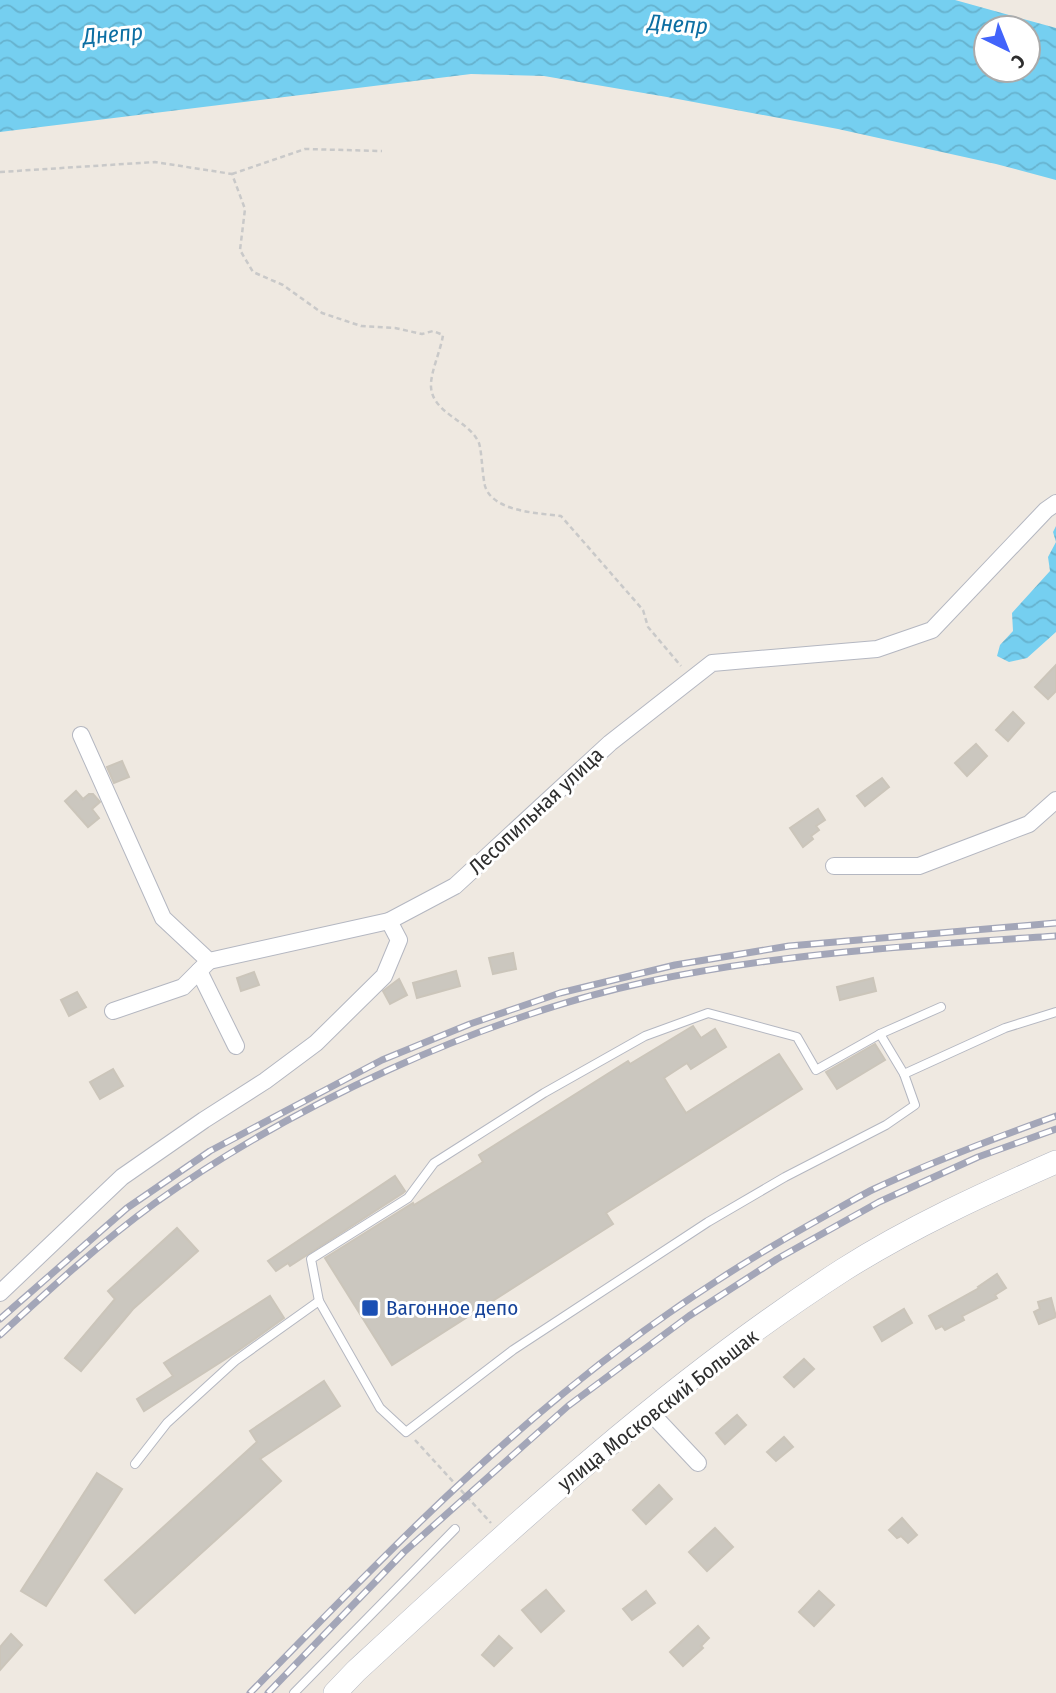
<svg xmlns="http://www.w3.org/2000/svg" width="1056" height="1693" viewBox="0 0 1056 1693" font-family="'Fira Sans Condensed',sans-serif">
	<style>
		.water { fill: url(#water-waves); fill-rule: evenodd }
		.building { fill: #cbc7bf; stroke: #cbc5ba; stroke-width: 2 }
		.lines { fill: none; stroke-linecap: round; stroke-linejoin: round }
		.lane-casing { stroke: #b4b7c1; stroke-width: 10 }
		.street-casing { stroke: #b4b7c1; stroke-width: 18 }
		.secondary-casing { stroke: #b4b7c1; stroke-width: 24 }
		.path { stroke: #c9c9c9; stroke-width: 2.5; stroke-dasharray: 5 3.5; stroke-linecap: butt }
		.lane { stroke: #fff; stroke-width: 8 }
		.street { stroke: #fff; stroke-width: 16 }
		.secondary { stroke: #fff; stroke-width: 23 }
		.rail-casing { stroke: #a3a6b8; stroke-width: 7 }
		.rail { stroke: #fff; stroke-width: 4.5; stroke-dasharray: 13; stroke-linecap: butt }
		.transit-dot { fill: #1a4fb4; stroke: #fff; stroke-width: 2.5 }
		.labels { text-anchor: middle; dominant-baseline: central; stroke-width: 6; stroke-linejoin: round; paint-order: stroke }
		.street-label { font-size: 21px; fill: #2e2e2e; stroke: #fff }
		.transit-label { font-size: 21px; fill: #164399; stroke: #fff; text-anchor: start }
		.water-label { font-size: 23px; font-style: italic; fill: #0d6fa3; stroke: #fff }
	</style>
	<defs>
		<pattern id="water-waves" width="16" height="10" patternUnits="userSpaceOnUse" patternTransform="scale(1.75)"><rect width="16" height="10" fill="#75cff0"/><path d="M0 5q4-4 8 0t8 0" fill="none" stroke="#66b2ce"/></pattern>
	</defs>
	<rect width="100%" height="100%" fill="#efe9e1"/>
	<g class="water">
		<path d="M0,0H955L1056,28V180L996,164L838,129L667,97L544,76L471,74L0,132ZM1028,28V70H986V28Z"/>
		<polygon points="1056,526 1056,632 1027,658 1009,662 997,656 1000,645 1013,631 1012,613 1050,571 1048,557 1056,542 1053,532"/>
	</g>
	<g class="building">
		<polygon points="1056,665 1056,691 1048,699 1035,687"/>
		<polygon points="1013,712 1024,723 1008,741 996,730"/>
		<polygon points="976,744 987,756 967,776 955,763"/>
		<polygon points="122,761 129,777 114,783 107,767"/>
		<polygon points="882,778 889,787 865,806 857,796"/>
		<polygon points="76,791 83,799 89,794 93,794 100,802 92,809 99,818 88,827 65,801"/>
		<polygon points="818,809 825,820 816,826 819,830 811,836 813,839 803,847 790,828"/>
		<polygon points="513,953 516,969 493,974 489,958"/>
		<polygon points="456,971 460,986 417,998 413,983"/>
		<polygon points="254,972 259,985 241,991 237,978"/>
		<polygon points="873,978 876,991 840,1000 837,987"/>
		<polygon points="399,979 407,995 390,1004 383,991"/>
		<polygon points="77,992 86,1007 69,1016 61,1000"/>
		<polygon points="693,1026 701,1038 715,1029 726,1047 691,1069 687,1063 664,1078 686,1113 779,1054 802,1089 606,1213 613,1224 392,1365 325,1258 413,1203 414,1205 483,1162 479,1155 628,1061 630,1064"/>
		<polygon points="875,1044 885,1060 837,1089 826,1072"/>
		<polygon points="113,1069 123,1086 100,1099 90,1082"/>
		<polygon points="395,1176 405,1191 403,1193 290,1266 288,1263 276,1271 268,1261"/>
		<polygon points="177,1228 198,1251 133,1309 81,1371 65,1358 115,1299 108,1291"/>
		<polygon points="997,1274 1006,1288 995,1295 997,1298 962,1316 964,1320 945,1330 942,1326 936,1329 929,1316 979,1288 978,1287"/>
		<polygon points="270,1296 284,1318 235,1353 144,1411 137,1399 173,1376 164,1363"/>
		<polygon points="1051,1298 1056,1317 1039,1324 1034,1312 1040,1309 1038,1302"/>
		<polygon points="904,1309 912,1323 882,1341 874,1327"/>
		<polygon points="804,1359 814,1369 794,1387 784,1377"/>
		<polygon points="324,1381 340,1406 260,1459 281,1481 135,1613 105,1580 257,1442 250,1431"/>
		<polygon points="737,1415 746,1425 725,1444 716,1433"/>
		<polygon points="784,1437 793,1447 776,1461 767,1452"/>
		<polygon points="97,1473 122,1489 46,1606 21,1591"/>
		<polygon points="659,1485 672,1499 646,1524 633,1510"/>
		<polygon points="902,1518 917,1535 908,1543 901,1536 897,1538 889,1530"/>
		<polygon points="715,1528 733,1547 707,1571 689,1552"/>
		<polygon points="546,1590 564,1611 541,1632 522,1610"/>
		<polygon points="646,1591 655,1603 632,1620 623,1609"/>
		<polygon points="819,1591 834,1605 814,1626 799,1612"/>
		<polygon points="698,1626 709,1638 701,1646 703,1648 683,1666 670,1652"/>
		<polygon points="11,1634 22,1645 0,1670 0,1647"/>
		<polygon points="499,1636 512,1648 494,1666 482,1655"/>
	</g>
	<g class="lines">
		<g class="lane-casing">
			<g id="lane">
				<polyline points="880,1034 941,1007"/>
				<polyline points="319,1301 311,1259 408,1198 434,1163 544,1093 645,1036 708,1013 797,1037 816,1070 880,1034 904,1074"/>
				<polyline points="135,1464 167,1423 235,1361 319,1301 380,1408 406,1432 513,1350 708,1222 785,1177 886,1125 915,1105 904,1074 1005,1028 1056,1012"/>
				<polyline points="294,1693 455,1529"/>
			</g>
		</g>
		<g class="street-casing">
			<g id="street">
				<polyline points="81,735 163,918 209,961 389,921 455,886 610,743 712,663 877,649 932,630 1046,510 1056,503"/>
				<polyline points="834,866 919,866 1029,824 1056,800"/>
				<polyline points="199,971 236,1046"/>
				<polyline points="113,1011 183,987 209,961"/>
				<polyline points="0,1293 122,1177 204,1120 265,1081 316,1043 384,976 399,940 389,921"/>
				<polyline points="650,1412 698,1463"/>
			</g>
		</g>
		<g class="secondary-casing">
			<path id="secondary" d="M335,1693L356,1671C510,1529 666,1384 843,1270C911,1227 983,1194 1056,1162"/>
		</g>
		<g class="path">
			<path d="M0,172L155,162L232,174L245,209L240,250L253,272L283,285L322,313L361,326L395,328L422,334L433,331L443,335C441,350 430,373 431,387C433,414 469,420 479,443C482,453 482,473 485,486C493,512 538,513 561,516L643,610L648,627L681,666"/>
			<polyline points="232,174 305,149 382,151"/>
			<polyline points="415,1440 491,1523"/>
		</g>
		<use href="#lane" class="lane"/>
		<use href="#street" class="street"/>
		<use href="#secondary" class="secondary"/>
		<g class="rail-casing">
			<g id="rail">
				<polyline points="0,1319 127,1208 210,1151 382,1060 470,1024 560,993 675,965 789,946 1056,923"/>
				<path d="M0,1335C50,1289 100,1243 155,1203C292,1105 481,1018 646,982C781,953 919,945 1056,936"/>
				<path d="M250,1693C350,1591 449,1487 560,1396C637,1332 722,1274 809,1225C831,1213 852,1200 874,1189C933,1161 995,1138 1056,1116"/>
				<polyline points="268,1693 404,1552 568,1406 689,1316 777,1259 879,1202 978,1157 1056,1129"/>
			</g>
		</g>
		<use href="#rail" class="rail"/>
	</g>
	<rect class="transit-dot" x="361" y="1299" width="18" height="18" rx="3.5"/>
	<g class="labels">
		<g class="street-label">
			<text transform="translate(536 811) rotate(-43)">Лесопильная улица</text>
			<text transform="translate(658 1410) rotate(-38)">улица Московский Большак</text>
		</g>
		<g class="transit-label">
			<text x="386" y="1308">Вагонное депо</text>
		</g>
		<g class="water-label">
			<text transform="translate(678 24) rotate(4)">Днепр</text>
			<text transform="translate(113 34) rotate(-5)">Днепр</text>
		</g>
	</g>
	<g transform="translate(1007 49) rotate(137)"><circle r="33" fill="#ffffff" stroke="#ababab" stroke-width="2"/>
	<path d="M0-5L12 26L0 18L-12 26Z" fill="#4264fb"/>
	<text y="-10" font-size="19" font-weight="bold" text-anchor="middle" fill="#2e2e2e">С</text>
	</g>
</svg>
